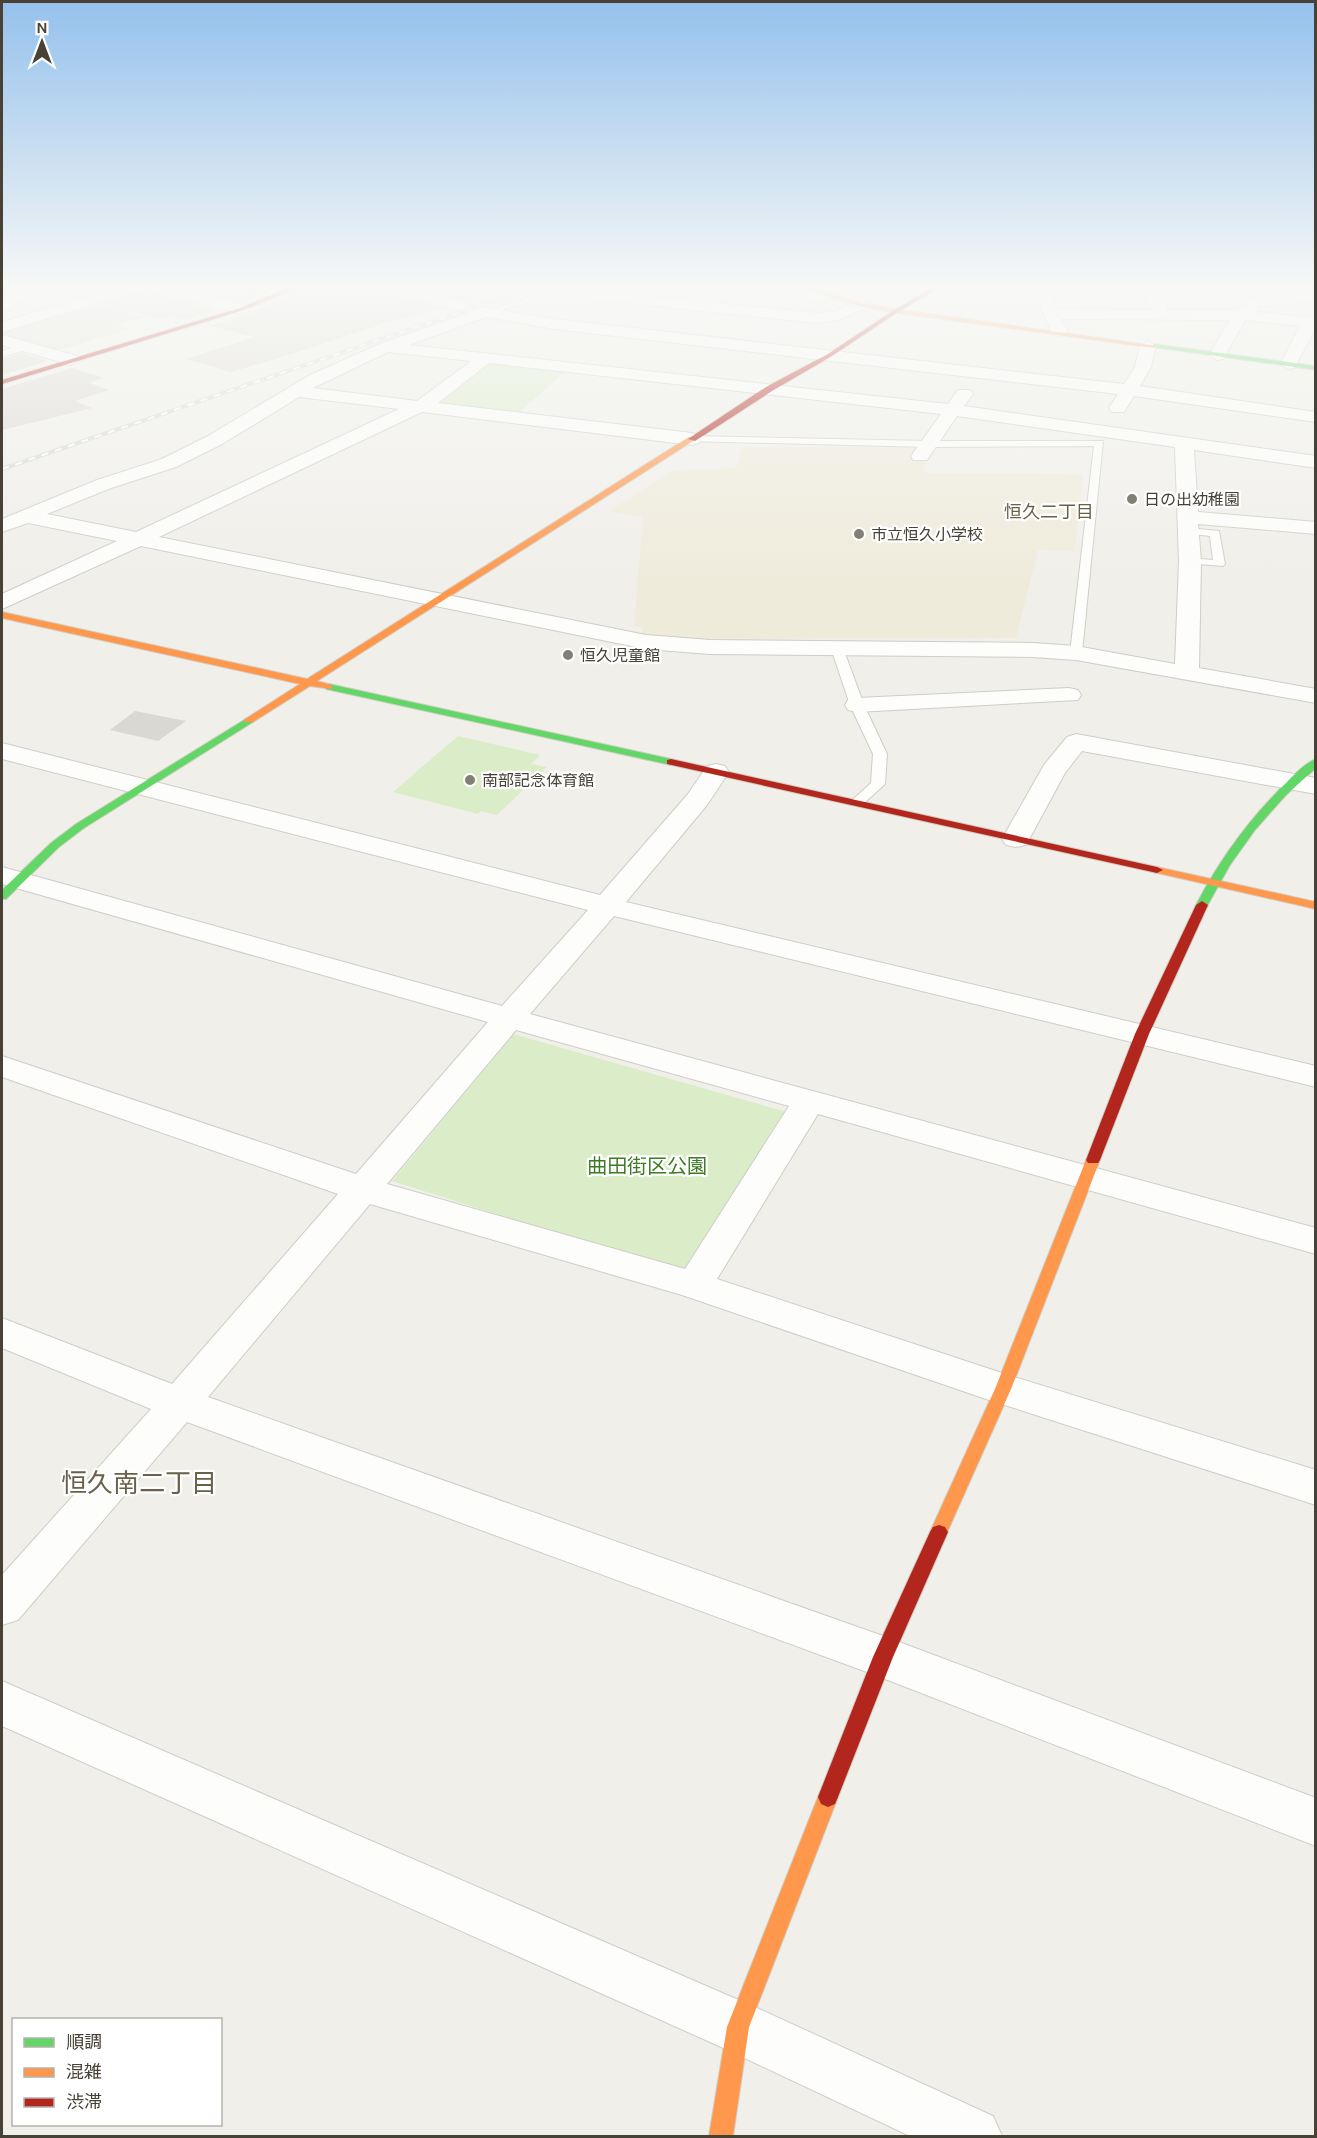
<svg xmlns="http://www.w3.org/2000/svg" width="1317" height="2138" viewBox="0 0 1317 2138" font-family="Karla,'Noto Sans JP',sans-serif">
	<style>
		.education { fill: #efebdb }
		.green { fill: #daedc8 }
		.parking { fill: #e0ded9 }
		.building { fill: #dad8d2 }
		.lines { fill: none; stroke-linecap: round; stroke-linejoin: round }
		.lane-casing { stroke: #cecdc7; stroke-width: 2 }
		.street-casing { stroke: #cecdc7; stroke-width: 2 }
		.fast-casing { stroke: #d0cec0; stroke-width: 2 }
		.slow-casing { stroke: #d0cec0; stroke-width: 2 }
		.jam-casing { stroke: #d0cec0; stroke-width: 2 }
		.lane { fill: #fdfdfc; fill-rule: evenodd }
		.street { fill: #fdfdfc; fill-rule: evenodd }
		.fast { fill: #63d668; fill-rule: evenodd }
		.slow { fill: #ff974d; fill-rule: evenodd }
		.jam { fill: #b3261e; fill-rule: evenodd }
		.rail-casing { stroke: #d9d9d8; stroke-width: 4 }
		.rail { stroke: #fff; stroke-width: 2; stroke-dasharray: 7; stroke-linecap: butt }
		.poi-dot { fill: #827f74; stroke: #fff; stroke-width: 2 }
		.labels { text-anchor: middle; dominant-baseline: central; stroke-width: 4.5; stroke-linejoin: round; paint-order: stroke }
		.far-poi-label { font-size: 16px; fill: #474235; stroke: #fff; text-anchor: start }
		.far-neighbourhood-label { font-size: 18px; fill: #6b614b; stroke: #fff }
		.park-label { font-size: 20px; fill: #3d7c25; stroke: #fff }
		.near-neighbourhood-label { font-size: 26px; fill: #6b614b; stroke: #fff }
	</style>
	<rect width="100%" height="100%" fill="#f0efea"/>
	<polygon class="education" points="742,447 935,447 923,471 926,473 1083,474 1075,551 1038,550 1016,638 658,639 641,636 643,628 634,626 643,517 609,511 672,471 736,468"/>
	<g class="green">
		<polygon points="486,362 568,369 516,415 432,404"/>
		<polygon points="458,736 540,755 531,764 547,767 497,815 481,811 478,814 393,792"/>
		<polygon points="513,1034 790,1113 689,1275 392,1181"/>
	</g>
	<polygon class="parking" points="92,303 144,317 118,325 129,329 56,351 2,336 2,330"/>
	<g class="building">
		<polygon points="68,286 113,286 77,297 67,294"/>
		<polygon points="185,286 278,286 241,302"/>
		<polygon points="309,286 386,286 409,299 441,308 382,324 292,354 231,372 186,359 254,337 210,326 248,314"/>
		<polygon points="419,286 491,286 492,290 463,300"/>
		<polygon points="148,289 150,291 217,310 184,320 170,316 161,319 103,304"/>
		<polygon points="22,353 48,361 2,375 2,359"/>
		<polygon points="72,368 104,378 89,383 109,390 75,401 92,408 2,430 2,389"/>
		<polygon points="135,711 186,721 158,741 110,730"/>
	</g>
	<g class="lines">
		<g class="lane-casing">
			<g id="lane">
				<polygon points="563,286 577,286 487,315 480,313"/>
				<polygon points="25,344 28,345 28,349 2,357 2,351"/>
				<polygon points="692,436 928,441 1103,441 1082,653 1076,657 1070,653 1094,446 928,447 688,441 688,437"/>
				<polygon points="1188,528 1219,531 1225,564 1223,566 1186,563 1184,561 1190,558 1213,560 1210,536 1184,533 1184,529"/>
				<polygon points="837,644 843,648 864,705 887,754 885,784 862,805 857,806 850,802 871,783 873,754 850,705 831,648"/>
			</g>
		</g>
		<g class="street-casing">
			<g id="street">
				<polygon points="26,286 45,286 7,310 2,311 2,301"/>
				<polygon points="122,286 147,286 145,289 2,332 2,322"/>
				<polygon points="149,286 175,286 247,306 250,309 242,314 151,289"/>
				<path d="M388,286H410L474,306L555,319L1124,384L1135,367L1140,346L1148,341L1156,346L1151,367L1140,386L1316,412V422L1134,396L1124,412H1112L1109,408L1118,394L555,329L486,317L409,345L948,404L958,390H970L973,394L964,406L1316,456V468L1194,450L1198,512L1316,522V534L1198,524L1201,561L1199,668L1316,689V703L1076,660L1033,657L710,654L646,649L141,546L2,609V594L117,541L28,523L2,532V519L97,480L162,459L208,436L310,375L380,344L468,313L410,297ZM388,352L471,361L417,401L313,388ZM489,363L941,414L911,456L913,460H927L957,416L1175,447L1179,561L1175,664L1076,646L1033,643L710,640L646,635L159,537L422,412L692,445L699,443L701,439L699,435L692,433L438,403ZM299,397L399,409L136,532L47,514L111,488L176,467L222,444Z"/>
				<path d="M764,286L825,290L833,295C820,308 781,294 766,289Z"/>
				<polygon points="1032,286 1047,286 1056,309 1153,310 1141,286 1156,286 1168,310 1237,310 1250,299 1255,297 1316,292 1316,302 1260,306 1256,312 1316,318 1316,328 1294,368 1288,369 1280,364 1300,326 1245,320 1223,359 1217,360 1209,355 1230,320 1061,319 1068,330 1065,334 1059,336 1051,331"/>
				<polygon points="557,287 817,313 832,312 861,300 869,305 866,308 841,319 817,323 552,295 549,292"/>
				<polygon points="2,335 77,356 79,360 71,365 2,345"/>
				<polygon points="1069,688 1078,690 1081,695 1078,700 857,712 848,710 845,705 848,700 857,698"/>
				<polygon points="1076,734 1316,778 1316,794 1082,751 1065,773 1026,845 1016,847 1006,845 1002,839 1044,765 1067,737"/>
				<path d="M2,743L600,895L688,794L707,766L716,764L725,766L729,772L707,805L626,902L1316,1066V1087L614,916L530,1014L1316,1228V1254L818,1114L717,1279L1011,1376L1316,1470V1505L989,1400L682,1295L370,1204L208,1397L883,1636L1316,1798V1846L867,1672L187,1422L18,1620L2,1625V1575L151,1409L2,1348V1318L172,1384L338,1194L2,1077V1056L356,1174L488,1022L2,884V867L502,1006L588,910L2,759ZM516,1030L789,1106L685,1269L387,1184Z"/>
				<polygon points="2,1681 757,2008 993,2116 1002,2136 910,2136 719,2046 2,1726"/>
			</g>
		</g>
		<g class="fast-casing">
			<g id="fast">
				<polygon points="1154,344 1316,366 1316,370 1152,347"/>
				<polygon points="329,684 671,759 676,762 671,765 326,689 326,685"/>
				<polygon points="249,717 253,718 253,722 84,828 59,847 6,899 2,899 2,890 51,843 76,824"/>
				<path d="M1316,759V768L1286,795L1255,830L1230,865L1206,908H1198L1196,905C1220,859 1250,818 1287,782C1295,774 1305,763 1316,759Z"/>
			</g>
		</g>
		<g class="slow-casing">
			<g id="slow">
				<polygon points="793,286 804,286 862,303 896,309 1157,346 1154,348 896,313 859,306"/>
				<polygon points="689,437 696,439 317,681 332,685 332,689 310,686 253,722 245,722 244,720 300,684 2,618 2,612 307,679"/>
				<polygon points="1157,867 1316,902 1316,909 1153,872 1151,870"/>
				<polygon points="1093,1155 1100,1160 1011,1389 945,1537 939,1539 933,1537 930,1532 995,1389 1086,1160"/>
				<polygon points="828,1787 835,1790 838,1797 749,2027 733,2136 709,2136 727,2027 818,1797 821,1790"/>
			</g>
		</g>
		<g class="jam-casing">
			<g id="jam">
				<polygon points="293,286 303,286 244,310 2,384 2,380 240,308"/>
				<polygon points="935,286 943,286 898,312 832,356 772,391 695,441 688,439 766,387 828,354 894,310"/>
				<polygon points="671,759 1157,867 1163,870 1157,873 667,764 667,760"/>
				<polygon points="1202,901 1208,905 1149,1034 1100,1160 1098,1163 1088,1163 1086,1160 1135,1034 1196,905"/>
				<polygon points="939,1525 945,1527 948,1532 893,1657 838,1797 835,1804 828,1807 821,1804 818,1797 873,1657 930,1532 933,1527"/>
			</g>
		</g>
		<use href="#lane" class="lane"/>
		<use href="#street" class="street"/>
		<use href="#fast" class="fast"/>
		<use href="#slow" class="slow"/>
		<use href="#jam" class="jam"/>
		<g class="rail-casing">
			<polyline id="rail" points="2,469 536,286"/>
		</g>
		<use href="#rail" class="rail"/>
	</g>
	<linearGradient id="sky" x2="0" y2="1"><stop stop-color="#94c1ec"/><stop offset="0.49" stop-color="#f8f8f6"/><stop offset="1" stop-color="#f8f8f6" stop-opacity="0"/></linearGradient>
	<rect width="1317" height="586" fill="url(#sky)"/>
	<g class="poi-dot">
		<circle cx="1132" cy="499" r="6"/>
		<circle cx="859" cy="534" r="6"/>
		<circle cx="568" cy="655" r="6"/>
		<circle cx="470" cy="780" r="6"/>
	</g>
	<g class="labels">
		<g class="far-poi-label">
			<text x="1144" y="499">日の出幼稚園</text>
			<text x="871" y="534">市立恒久小学校</text>
			<text x="580" y="655">恒久児童館</text>
			<text x="482" y="780">南部記念体育館</text>
		</g>
		<g class="far-neighbourhood-label">
			<text x="1049" y="512">恒久二丁目</text>
		</g>
		<g class="park-label">
			<text x="647" y="1166">曲田街区公園</text>
		</g>
		<g class="near-neighbourhood-label">
			<text x="139" y="1483">恒久南二丁目</text>
		</g>
	</g>
	<rect width="1317" height="2138" fill="none" stroke="#474235" stroke-width="6"/>
	<rect x="12" y="2018" width="210" height="108" fill="#ffffff" stroke="#b5b3ae" stroke-width="1.5"/>
	<rect x="24" y="2038" width="30" height="9" fill="#63d668" stroke="#b5b3ae" stroke-width="1.5"/>
	<text x="66" y="2048" font-size="18" fill="#474235">順調</text>
	<rect x="24" y="2068" width="30" height="9" fill="#ff974d" stroke="#b5b3ae" stroke-width="1.5"/>
	<text x="66" y="2078" font-size="18" fill="#474235">混雑</text>
	<rect x="24" y="2098" width="30" height="9" fill="#b3261e" stroke="#b5b3ae" stroke-width="1.5"/>
	<text x="66" y="2108" font-size="18" fill="#474235">渋滞</text>
	<g transform="translate(42 42)" stroke="#ffffff" stroke-width="4.5" paint-order="stroke">
	<path d="M0-4.5L10 22L0 15L-10 22Z" fill="#474235"/>
	<text y="-9" font-size="16" font-weight="bold" text-anchor="middle" fill="#474235">N</text>
	</g>
</svg>
